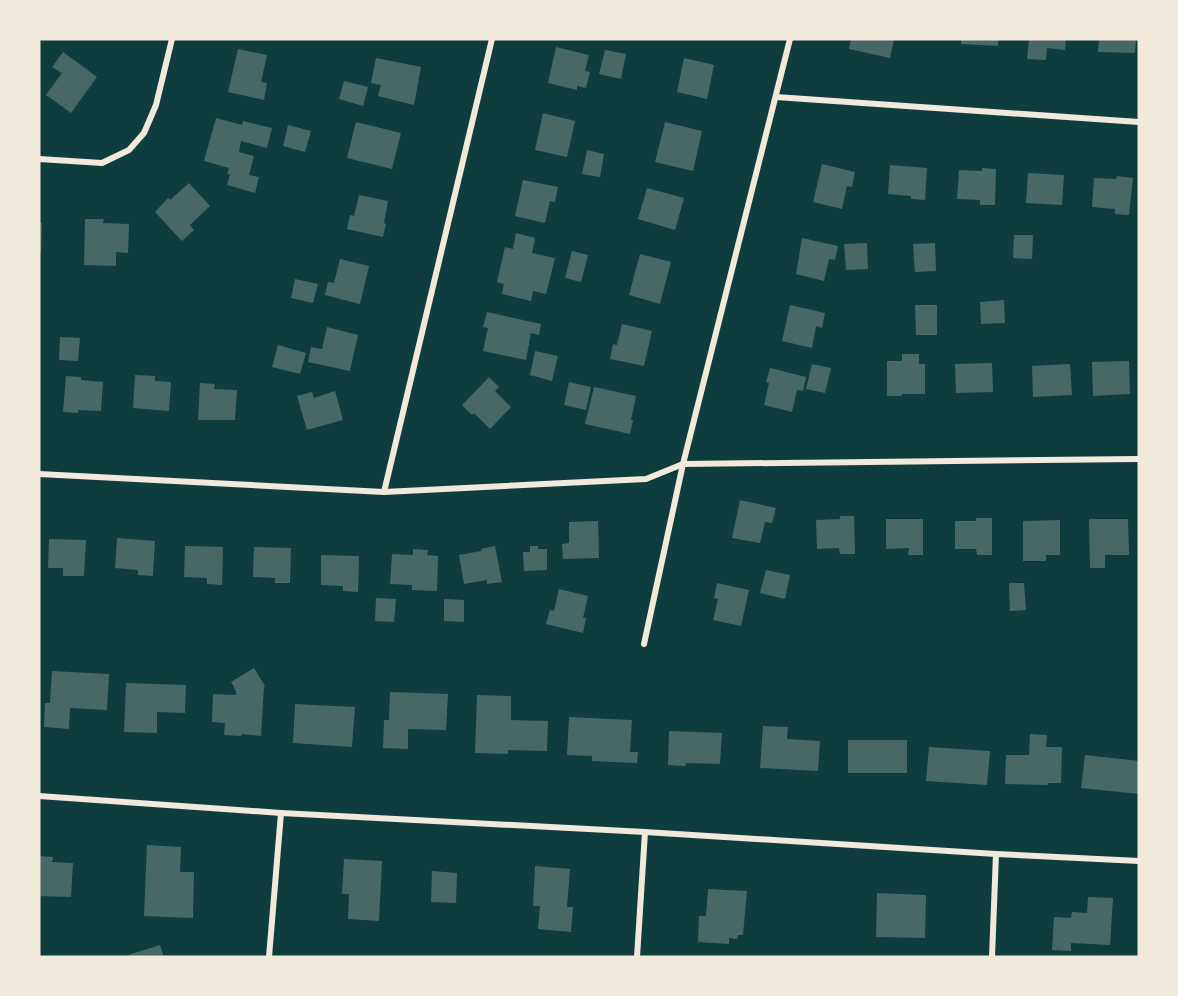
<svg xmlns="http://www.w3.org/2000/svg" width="1178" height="996" viewBox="0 0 1178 996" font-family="'DM Sans',sans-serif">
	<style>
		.building { fill: #486865 }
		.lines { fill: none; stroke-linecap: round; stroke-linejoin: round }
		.minor { stroke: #f1e9da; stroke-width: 6 }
	</style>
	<rect width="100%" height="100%" fill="#0f3d3e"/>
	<g class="building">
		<polygon points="851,39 894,39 890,58 849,49"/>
		<polygon points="961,39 998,39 998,46 961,44"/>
		<polygon points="1029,39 1066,39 1065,50 1047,48 1046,60 1027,59"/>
		<polygon points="1099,39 1136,39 1135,53 1098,52"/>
		<polygon points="556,47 589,55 585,71 590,72 586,88 577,86 577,90 548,83"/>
		<polygon points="238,49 267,55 261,82 267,83 264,100 228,92"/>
		<polygon points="605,50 626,54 621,79 599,74"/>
		<polygon points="63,52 97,77 71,113 46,95 62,73 52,67"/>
		<polygon points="376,58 421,67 414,105 378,96 381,85 371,83"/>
		<polygon points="684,58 714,65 707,99 677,92"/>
		<polygon points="344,81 368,87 363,106 339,99"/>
		<polygon points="543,113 575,121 567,157 535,150"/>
		<polygon points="216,118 242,125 243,121 272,128 267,148 241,141 239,152 254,156 249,175 259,177 255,193 227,185 230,174 227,174 229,168 204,161"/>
		<polygon points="356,122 401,133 392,169 347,158"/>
		<polygon points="665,122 702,131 693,171 655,162"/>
		<polygon points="288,125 311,131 305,152 283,146"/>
		<polygon points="587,150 604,154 600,177 582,174"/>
		<polygon points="822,164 855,172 852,187 847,186 842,209 813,202"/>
		<polygon points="890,165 927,168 925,200 911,199 911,196 888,194"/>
		<polygon points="982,168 996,169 995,205 980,205 980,200 957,199 959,170 982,171"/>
		<polygon points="1028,173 1064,175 1062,205 1026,203"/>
		<polygon points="1117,176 1133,178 1129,215 1115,214 1115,209 1092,207 1094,178 1116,179"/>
		<polygon points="523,180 558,187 555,202 550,201 545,223 515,216"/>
		<polygon points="189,183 210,206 190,225 194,230 182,241 155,212 168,198 170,200"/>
		<polygon points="647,188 684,198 675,230 638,219"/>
		<polygon points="359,195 388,201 384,223 386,224 383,237 347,229 350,215 354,216"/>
		<polygon points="85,219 104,219 103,223 129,224 128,253 116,252 116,266 84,265"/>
		<polygon points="39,223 42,223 41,253 39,253"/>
		<polygon points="516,233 535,238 532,253 555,258 546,294 533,291 531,301 502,294 504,284 497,282 505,247 513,249"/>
		<polygon points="1014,235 1033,235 1032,259 1013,258"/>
		<polygon points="802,238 838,246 835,260 829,259 824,281 796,274"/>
		<polygon points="867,243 868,269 846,270 844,244"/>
		<polygon points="935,243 936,271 915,272 913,244"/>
		<polygon points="572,251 588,255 581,282 565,278"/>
		<polygon points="640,254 671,262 660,304 629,295"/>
		<polygon points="340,259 369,266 360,304 325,295 328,282 334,283"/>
		<polygon points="295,279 318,284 313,303 291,298"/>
		<polygon points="1004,300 1005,323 981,324 980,302"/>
		<polygon points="790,305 825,313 822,328 816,326 812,348 782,341"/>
		<polygon points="915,305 937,305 937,335 916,335"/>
		<polygon points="487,312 541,324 539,335 531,333 526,360 483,351 488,328 483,327"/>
		<polygon points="622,324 652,331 644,366 610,359 613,344 617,345"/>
		<polygon points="327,327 358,335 350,371 308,362 311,347 322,349"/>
		<polygon points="60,337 80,338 78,361 59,360"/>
		<polygon points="278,345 306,353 300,374 272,367"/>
		<polygon points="535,351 558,356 552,381 530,375"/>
		<polygon points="902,354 919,354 919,364 925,364 925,394 902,394 902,396 887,396 887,361 902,361"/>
		<polygon points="1129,361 1130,394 1093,396 1092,362"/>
		<polygon points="992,363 993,392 956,393 955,364"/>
		<polygon points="812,364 831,368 825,393 806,389"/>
		<polygon points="1070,364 1072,395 1033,397 1032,366"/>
		<polygon points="770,368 806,377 803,391 797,390 792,412 764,405 769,383 766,382"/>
		<polygon points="135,375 155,376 155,381 171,382 169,411 133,408"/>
		<polygon points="66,376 81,377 81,380 103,382 101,411 78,410 78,413 63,412"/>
		<polygon points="489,377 499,387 495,391 511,407 490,429 474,413 472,415 462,405"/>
		<polygon points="569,382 591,387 586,410 564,405"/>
		<polygon points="200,383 215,384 214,389 237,390 235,420 198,420"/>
		<polygon points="594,387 636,396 631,420 633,420 630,434 585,424"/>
		<polygon points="335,391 343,420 307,430 297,396 312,392 314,398"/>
		<polygon points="740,500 776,508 772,523 765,522 760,543 732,538"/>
		<polygon points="840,516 854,516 855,554 840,554 839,548 817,549 816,520 840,519"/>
		<polygon points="976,518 992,518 992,555 977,555 976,549 955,549 955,521 976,521"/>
		<polygon points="886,519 923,519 923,555 908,555 909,548 886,549"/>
		<polygon points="1089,519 1128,519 1129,555 1105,555 1105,568 1090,568"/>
		<polygon points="1060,520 1060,555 1046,555 1046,561 1023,561 1023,521"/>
		<polygon points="598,521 599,558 563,559 562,544 569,543 569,522"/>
		<polygon points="117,538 155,541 153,576 138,575 138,570 115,568"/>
		<polygon points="49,539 86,540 84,576 63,576 63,568 48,568"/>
		<polygon points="185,546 223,547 222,585 207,584 207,578 184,577"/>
		<polygon points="495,546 502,582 487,584 487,580 464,584 459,555 481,551 481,549"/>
		<polygon points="530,546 538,546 538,549 547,549 547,570 524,571 523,552 530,552"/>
		<polygon points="254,547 291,548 290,583 275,583 275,578 253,577"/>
		<polygon points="413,549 428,550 427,555 438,556 437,591 412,590 412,585 390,584 392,554 413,555"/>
		<polygon points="321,555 359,556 358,592 343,591 343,586 321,585"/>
		<polygon points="766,570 790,575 785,599 760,593"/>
		<polygon points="717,583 749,590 741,626 713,620 718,599 714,598"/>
		<polygon points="1009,583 1024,583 1026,610 1010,611"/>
		<polygon points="559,589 588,596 583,618 586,618 583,633 546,624 550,610 554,611"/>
		<polygon points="376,598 396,599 394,622 375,621"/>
		<polygon points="444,599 464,600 464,622 444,621"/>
		<polygon points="254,668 265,686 264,687 261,736 242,734 241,736 224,735 225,723 212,722 213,694 236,695 236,691 231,682"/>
		<polygon points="52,671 109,674 107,710 70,708 69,729 44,727 45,703 50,703"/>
		<polygon points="126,683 186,685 185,713 157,712 157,733 124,732"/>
		<polygon points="390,692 448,694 446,730 408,729 408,749 383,748 384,720 389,720"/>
		<polygon points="477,695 511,696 511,720 548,721 547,751 508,750 508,754 475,753"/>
		<polygon points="295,704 355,707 352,747 293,743"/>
		<polygon points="569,717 632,720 630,752 638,752 637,763 592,761 592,756 567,755"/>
		<polygon points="763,726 788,727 787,739 820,741 818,771 760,768"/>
		<polygon points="669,731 722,733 720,764 686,763 685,766 668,765"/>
		<polygon points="1030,734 1047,735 1046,747 1062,747 1061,783 1048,783 1048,785 1005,784 1006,755 1029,755"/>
		<rect x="848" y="740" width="59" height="33"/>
		<polygon points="929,747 990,751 987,785 926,781"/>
		<polygon points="1085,755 1139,761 1139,794 1081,788"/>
		<polygon points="147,845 181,847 180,872 194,872 193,918 144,916"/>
		<polygon points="39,856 53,857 52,862 73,863 71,897 39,896"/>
		<polygon points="344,859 382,861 379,921 348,919 349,894 342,894"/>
		<polygon points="535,866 570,869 567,907 573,907 571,932 538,929 540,906 533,906"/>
		<polygon points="432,871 457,873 456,903 431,902"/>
		<polygon points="708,889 747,891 743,935 738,935 737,939 729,938 729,944 698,942 699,916 706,916"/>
		<polygon points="877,893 926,895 925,938 876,937"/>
		<polygon points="1088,897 1113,898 1110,945 1071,943 1071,951 1052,950 1054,917 1071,918 1072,912 1087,913"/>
		<polygon points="160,945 164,957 129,957 128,955"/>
	</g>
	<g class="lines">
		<g class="minor">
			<polyline points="776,97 1139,122"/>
			<polyline points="39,159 102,163 129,150 144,133 156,105 172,39"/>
			<polyline points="39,474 384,492 646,479 683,464 1139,459"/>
			<polyline points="384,492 492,39"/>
			<polyline points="644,644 683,464 790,39"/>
			<polyline points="39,796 281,813 645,832 996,854 1139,861"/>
			<polyline points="269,957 281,813"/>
			<polyline points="637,957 645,832"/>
			<polyline points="992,957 996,854"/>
		</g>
	</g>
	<rect width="1178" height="996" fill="none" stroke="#f1e9da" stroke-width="81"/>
</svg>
